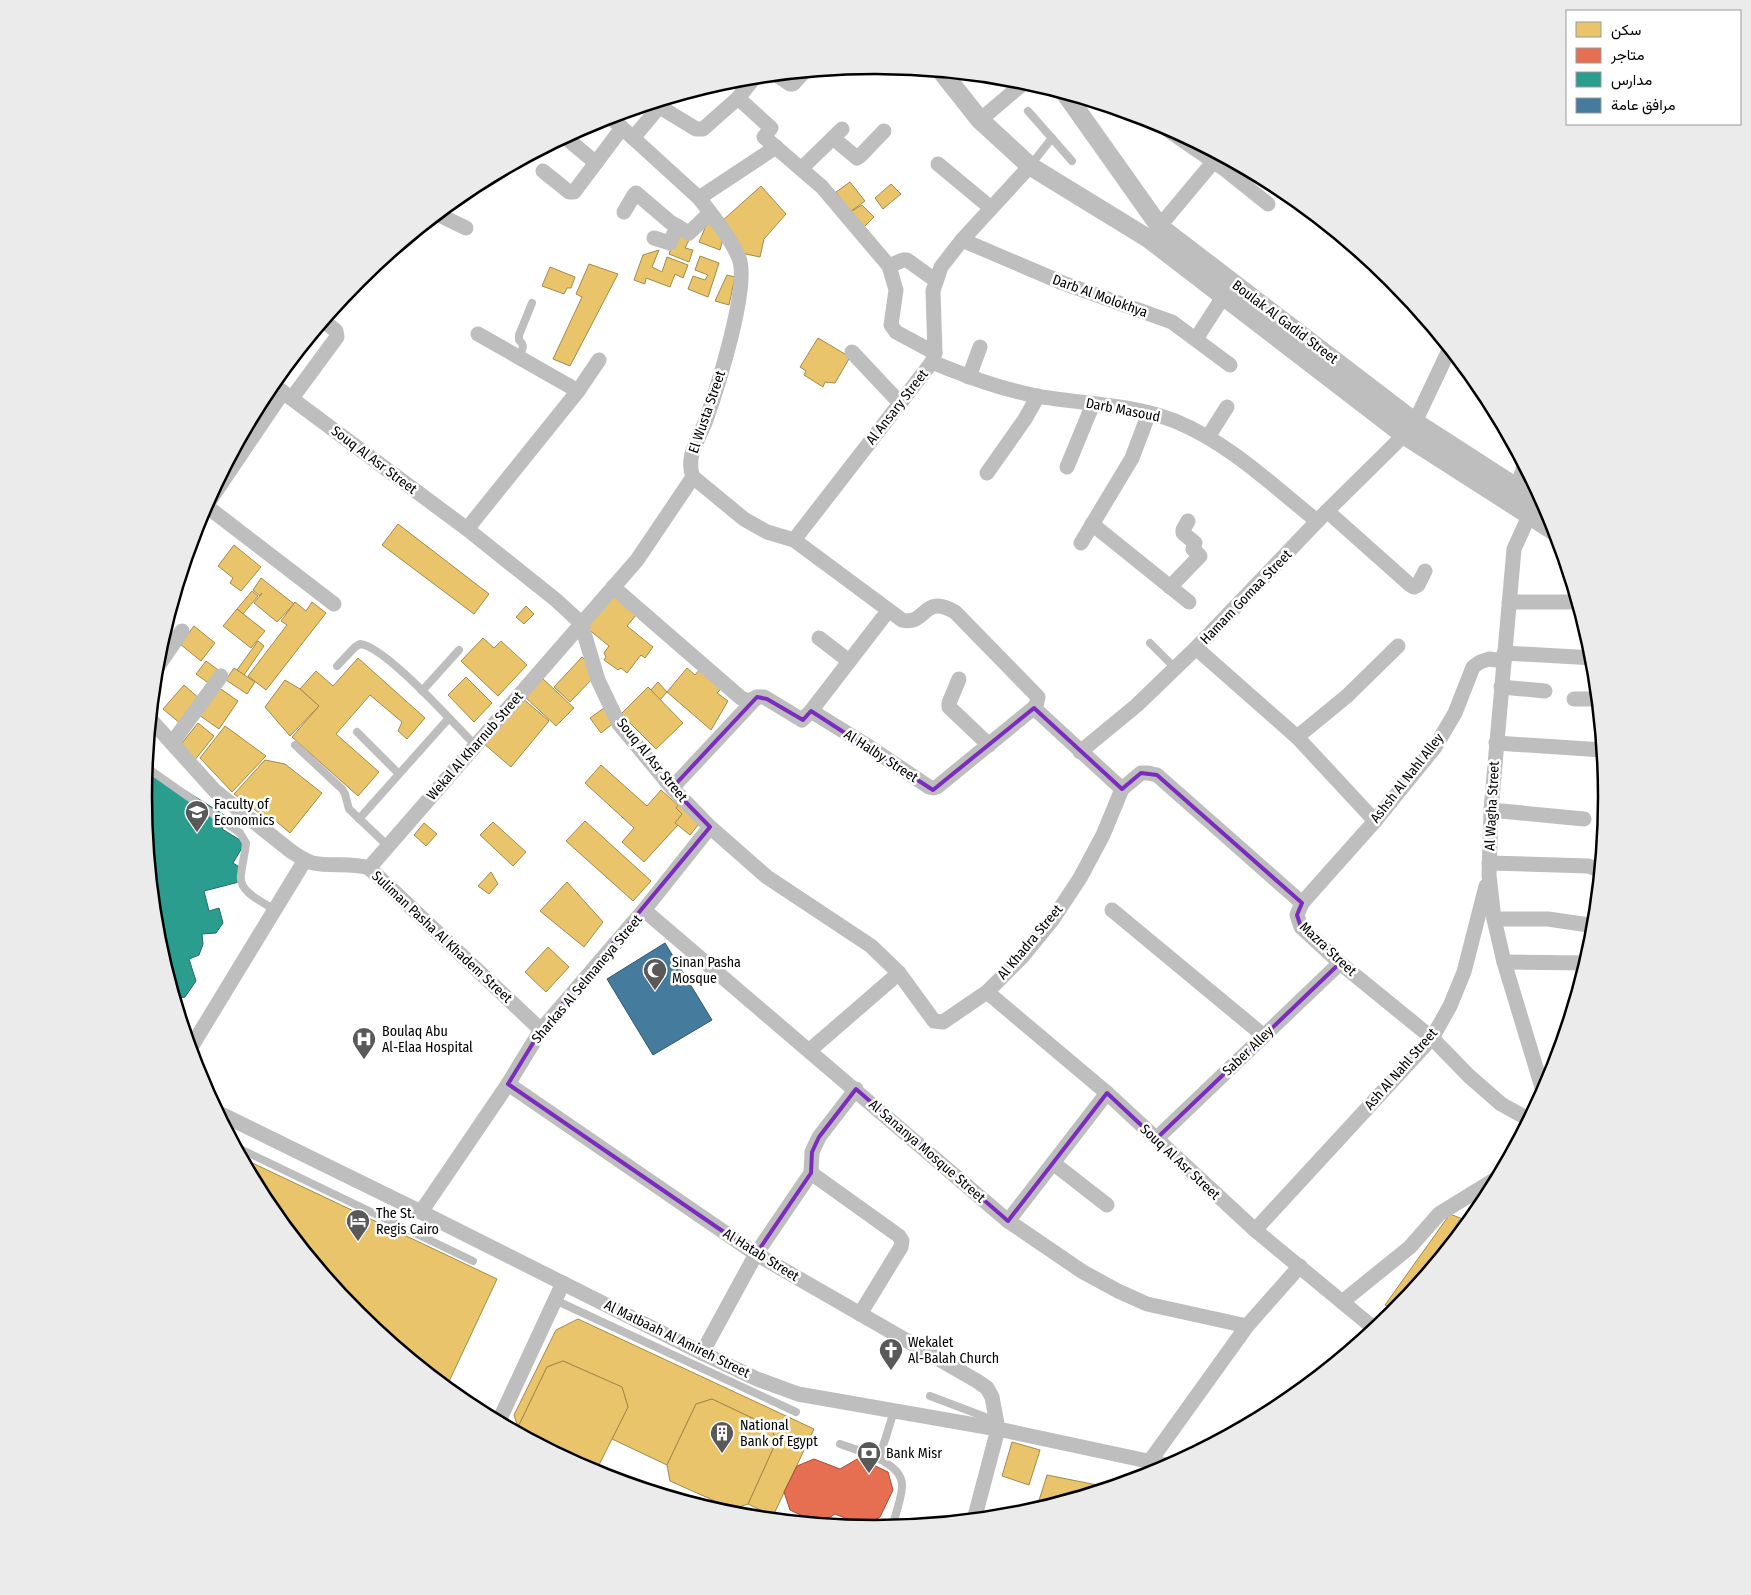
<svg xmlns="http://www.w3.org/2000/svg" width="1751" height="1595" viewBox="0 0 1751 1595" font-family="'Fira Sans Condensed',Vazirmatn,sans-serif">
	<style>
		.homes { fill: #e9c46a; stroke: #a3894a }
		.shops { fill: #e76f51; stroke: #a24e39 }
		.schools { fill: #2a9d8f; stroke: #1d6e64 }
		.public { fill: #457b9d; stroke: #30566e }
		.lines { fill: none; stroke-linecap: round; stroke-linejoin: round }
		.service { stroke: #bebebe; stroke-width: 8 }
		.minor { stroke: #bebebe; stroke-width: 15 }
		.tertiary { stroke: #bebebe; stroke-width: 19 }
		.marked { fill: none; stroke: #7b2cbf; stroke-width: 4; stroke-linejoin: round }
		.labels { text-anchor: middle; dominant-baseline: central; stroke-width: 5; stroke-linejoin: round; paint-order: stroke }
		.street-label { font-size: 14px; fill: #000; stroke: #fff }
		.poi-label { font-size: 14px; fill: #000; stroke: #fff; text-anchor: start }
		.rim { fill: none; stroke: #000; stroke-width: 2.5 }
	</style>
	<rect width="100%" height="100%" fill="#fff"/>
	<g class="homes">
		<polygon points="850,182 865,201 850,212 836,192"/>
		<polygon points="891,184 901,194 883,209 875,198"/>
		<polygon points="761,186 786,214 764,239 760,257 741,253 722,221"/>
		<polygon points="862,205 874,217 863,228 850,212"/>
		<polygon points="708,221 723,239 720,250 699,242"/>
		<polygon points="677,233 689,240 685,248 693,250 689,262 669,254"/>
		<polygon points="659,250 652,267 662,272 667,257 688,265 683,278 675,274 670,287 646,278 645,284 634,280 643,255"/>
		<polygon points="700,256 719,263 708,297 688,289 693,276 705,280 708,275 695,270"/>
		<polygon points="589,264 618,274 570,366 553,359 582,297 576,294"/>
		<polygon points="550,267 575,277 571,288 567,288 564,294 542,286"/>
		<polygon points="727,275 735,277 729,305 715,301"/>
		<polygon points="818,338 850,357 835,383 825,382 823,387 804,375 806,371 800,367"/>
		<polygon points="398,524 489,594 474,614 382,545"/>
		<polygon points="234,545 261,567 241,591 230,583 233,578 218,566"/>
		<polygon points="261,578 294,604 277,622 254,603 262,593 260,596 253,590"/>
		<polygon points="252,591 258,596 243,614 237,609"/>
		<polygon points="613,596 636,615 627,626 653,647 645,658 641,655 627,673 621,668 618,670 604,660 606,657 604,653 609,646 587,628"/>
		<polygon points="295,602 306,611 312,602 326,613 266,690 248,676 287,625 281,621"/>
		<polygon points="526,606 534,614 524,624 516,617"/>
		<polygon points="237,609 265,631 251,648 223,626"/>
		<polygon points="194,626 215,643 201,661 180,644"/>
		<polygon points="483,638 494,648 501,641 527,665 498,696 461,661"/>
		<polygon points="258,641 264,646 244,675 237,670"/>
		<polygon points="582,657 591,666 595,676 570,702 554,687"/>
		<polygon points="358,658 425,718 407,739 398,731 402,722 370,695 336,734 379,772 358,796 292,737 319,706 300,689 316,671 333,686"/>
		<polygon points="206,661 221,672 211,685 196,674"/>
		<polygon points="234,668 255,682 247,694 226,680"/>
		<polygon points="687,668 695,675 700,669 724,686 717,693 728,701 711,730 667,692"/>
		<polygon points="466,677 492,703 474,722 448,695"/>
		<polygon points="541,677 574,708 556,726 524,696"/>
		<polygon points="285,680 300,689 319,706 290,736 265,707"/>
		<polygon points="658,682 667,692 659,701 649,692"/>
		<polygon points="184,685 201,700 181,724 163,709"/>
		<polygon points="218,687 238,701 219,729 199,715"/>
		<polygon points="648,687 683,723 656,749 621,714"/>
		<polygon points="521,697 549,721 511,767 483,743"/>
		<polygon points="604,708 615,722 601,733 590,718"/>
		<polygon points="198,723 214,736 194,761 178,748"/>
		<polygon points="225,726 266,756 232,792 200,758"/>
		<polygon points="265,760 285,764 322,793 290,833 271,817 268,820 234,794"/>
		<polygon points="601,765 647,806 661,790 688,814 644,862 622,842 634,828 585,783"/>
		<polygon points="681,801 703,819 690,835 675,823 682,814 676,808"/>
		<polygon points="585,821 651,881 633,901 566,841"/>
		<polygon points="493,822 526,852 513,866 480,835"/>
		<polygon points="424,823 437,834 426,846 414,835"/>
		<polygon points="491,872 498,884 489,894 478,886"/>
		<polygon points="567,882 603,922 584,947 540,911"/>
		<polygon points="548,947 569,967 546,992 525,972"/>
		<polygon points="244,1159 497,1279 446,1388 357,1315 266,1204 243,1161"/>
		<polygon points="1450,1214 1470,1222 1397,1311 1385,1305"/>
		<polygon points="578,1319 814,1429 773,1516 748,1504 776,1442 771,1427 712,1399 696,1404 667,1465 612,1439 628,1407 622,1387 563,1361 547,1367 518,1427 514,1415 556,1330"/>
		<polygon points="563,1361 622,1387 628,1407 599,1465 586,1469 520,1434 518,1427 547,1367"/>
		<polygon points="712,1399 771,1427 776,1442 748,1504 733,1509 670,1481 667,1465 696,1404"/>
		<polygon points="1012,1442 1040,1450 1029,1485 1002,1476"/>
		<polygon points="1047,1475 1112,1488 1036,1510"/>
	</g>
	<polygon class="shops" points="859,1458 888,1472 893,1490 880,1517 865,1526 835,1514 820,1524 790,1510 784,1492 797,1466 814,1459 840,1469"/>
	<polygon class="schools" points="146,766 229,818 222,829 245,843 233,863 241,868 239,882 204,891 209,911 219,908 223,923 216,933 202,934 203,944 199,955 189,959 196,981 185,997 175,999 157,940 146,825 151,824 145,820 143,797"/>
	<polygon class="public" points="665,943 712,1020 653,1055 607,979"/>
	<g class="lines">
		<g class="service">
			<polyline points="1028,111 1072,161"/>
			<polyline points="1030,166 1052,138"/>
			<path d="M518,357C522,350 526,346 519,340V335L532,303"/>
			<polyline points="1150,643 1175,668"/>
			<path d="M337,666L355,647L360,644C385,646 455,725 475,745"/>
			<polyline points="422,691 459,650"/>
			<polyline points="357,732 399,774"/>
			<polyline points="295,745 342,789 345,794 349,809 388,846"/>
			<path d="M146,767L240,833L246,843C245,854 242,864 241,875C238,892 263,902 275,910"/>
			<polyline points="359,819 449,718"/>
			<polyline points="236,1147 473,1261"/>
			<polyline points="555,1300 796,1412"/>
			<polyline points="930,1396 996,1421"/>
			<path d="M840,1444C859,1451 904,1462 902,1487C901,1501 895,1515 892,1528"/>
			<polyline points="879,1459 894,1411"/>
		</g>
		<g class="minor">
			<polyline points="777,75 790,84 793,84 804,72"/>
			<polyline points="738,98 771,128 764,137 822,187 889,266 896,290 891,325 896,332 935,353"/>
			<polyline points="660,107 696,129 703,129 738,98 755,77"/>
			<path d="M609,116L699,198C713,216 730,237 739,258C750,286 717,389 706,420C699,439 685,457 693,477L744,519L767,532L794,540L902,620C927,626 922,593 955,612L1038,697L1036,706L937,787L934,788L929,787L871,748L811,711"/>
			<polyline points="980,120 1026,81"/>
			<polyline points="1168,130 1223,168 1268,204"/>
			<polyline points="565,137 596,163"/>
			<polyline points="633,138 665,100"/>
			<polyline points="833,138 857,158 860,156 884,131"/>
			<polyline points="938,164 991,208"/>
			<polyline points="801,169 842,129"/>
			<polyline points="543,171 569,192 574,192 622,128"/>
			<polyline points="699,198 776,147"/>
			<polyline points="624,212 634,195 636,193 670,222 689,233 710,213"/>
			<polyline points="437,214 466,228"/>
			<polyline points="1153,234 1214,161"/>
			<polyline points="654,238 670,243 677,226"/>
			<polyline points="962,240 1063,283 1172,322 1230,365"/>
			<polyline points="889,266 903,260 907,260 935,280"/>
			<polyline points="478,334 578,391"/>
			<polyline points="1196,339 1223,297"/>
			<polyline points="852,352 900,403"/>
			<path d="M932,362C966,376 1000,389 1037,396C1082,404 1132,404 1175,421C1229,443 1272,485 1317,521"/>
			<polyline points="969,377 980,347"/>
			<polyline points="272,384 467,529 556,600 581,623 598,680 619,724 672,788 710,827 767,877 871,946 899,973 934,1021 943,1022 987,992 1022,957 1053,919 1080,878 1103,835 1122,789 1141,773 1148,773 1157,775 1302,903"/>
			<polyline points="292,398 337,337 336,331 324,321"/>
			<polyline points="1208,437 1227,407"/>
			<polyline points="1067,467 1093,404"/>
			<polyline points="987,473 1025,419 1038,396"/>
			<polyline points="1513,497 1525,465"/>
			<polyline points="205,505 334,604"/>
			<polyline points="206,506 283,392"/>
			<polyline points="1327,511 1409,584 1414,587 1418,585 1425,571"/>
			<polyline points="1529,516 1514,549 1491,810 1489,875 1494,919 1504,962 1544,1094"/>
			<polyline points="1092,524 1189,602"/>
			<polyline points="467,529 578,391 599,360"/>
			<polyline points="794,540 932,362 935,353 933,291 941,267 962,240 1030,166"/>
			<polyline points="1081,543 1132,458 1149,413"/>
			<polyline points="613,587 741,698 749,701 757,697 764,697 802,720 811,711 888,611"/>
			<polyline points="1170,587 1200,556 1193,549 1195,543 1183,533 1183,530 1188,521"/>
			<polyline points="1509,602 1578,602"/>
			<polyline points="819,638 849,661"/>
			<polyline points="1196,648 1297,737 1375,821"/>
			<polyline points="1504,653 1594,658"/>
			<polyline points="1504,661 1489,659 1480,662 1473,667 1455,713 1435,747 1375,821 1302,903 1297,915 1301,927 1340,963 1432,1038 1469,1076 1501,1104 1530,1120"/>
			<polyline points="156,669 182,631"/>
			<polyline points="959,679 949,703 949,707 989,745"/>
			<polyline points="1501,687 1545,691"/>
			<polyline points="1574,699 1598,699"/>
			<polyline points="1034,708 1122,789"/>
			<path d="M151,720L215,791L292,852C299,856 305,861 313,863C332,867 351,862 369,868L541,1030"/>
			<polyline points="1297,737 1347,696 1398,646"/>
			<polyline points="172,743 221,676"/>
			<polyline points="1496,743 1603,750"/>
			<polyline points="1080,752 1137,705 1196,648 1327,511 1404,435 1415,422 1450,348"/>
			<polyline points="672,788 757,697"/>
			<polyline points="1491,810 1584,819"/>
			<polyline points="1489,863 1588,866 1601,870"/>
			<polyline points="369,868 637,560 693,477"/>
			<polyline points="644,910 1008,1221 1083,1272 1118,1291 1147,1304 1247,1326"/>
			<polyline points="1112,910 1264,1036"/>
			<polyline points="1494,919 1548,919 1589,925"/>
			<polyline points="1504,962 1587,963"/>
			<polyline points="987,992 1107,1093 1255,1230 1376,1330"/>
			<polyline points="190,1049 305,860"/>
			<polyline points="810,1050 899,973"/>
			<polyline points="508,1084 756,1254 977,1381 987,1388 992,1397 998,1429 974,1520"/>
			<polyline points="217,1112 421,1212 702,1353 757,1379 798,1394 998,1429 1171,1466"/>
			<polyline points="1156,1139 1340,963"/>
			<polyline points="1053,1163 1107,1205"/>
			<polyline points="811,1173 899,1236 902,1241 901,1247 860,1314"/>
			<polyline points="421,1212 508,1084 541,1030 644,910 710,827"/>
			<polyline points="1008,1221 1107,1093"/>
			<polyline points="1255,1230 1432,1038 1450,1006 1464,972 1486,886"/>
			<polyline points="1342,1302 1410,1247 1439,1214 1499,1177"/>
			<polyline points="702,1353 756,1254 811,1173 812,1152 819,1137 856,1089"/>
			<polyline points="498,1423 563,1283"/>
			<polyline points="1150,1461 1247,1326 1300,1266"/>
		</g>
		<g class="tertiary">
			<polyline points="942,72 980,120 1030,166 1149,239 1404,435 1557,533"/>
			<polyline points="1065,93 1160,227 1415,422 1547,507"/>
		</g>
	</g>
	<path class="marked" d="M757,697L767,699L803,720L811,711L933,790L1034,708L1122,789L1141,773L1157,775L1302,903L1297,915L1301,927L1340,963L1156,1139L1107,1093L1008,1221L856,1089L819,1137L812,1152L811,1173L756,1254L508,1084L541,1030L710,827L672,788Z"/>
	<defs>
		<g id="university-pin" transform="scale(1.25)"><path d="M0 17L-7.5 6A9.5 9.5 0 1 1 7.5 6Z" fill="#595959" stroke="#fff"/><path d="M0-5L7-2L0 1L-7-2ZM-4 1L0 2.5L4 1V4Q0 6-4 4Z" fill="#fff"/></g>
		<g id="mosque-pin" transform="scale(1.25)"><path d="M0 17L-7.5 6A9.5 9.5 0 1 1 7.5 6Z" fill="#595959" stroke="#fff"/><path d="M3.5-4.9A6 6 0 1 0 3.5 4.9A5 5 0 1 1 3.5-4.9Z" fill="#fff"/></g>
		<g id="hospital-pin" transform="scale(1.25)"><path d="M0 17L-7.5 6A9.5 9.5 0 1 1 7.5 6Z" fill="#595959" stroke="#fff"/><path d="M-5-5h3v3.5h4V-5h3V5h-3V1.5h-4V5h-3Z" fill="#fff"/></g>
		<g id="hotel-pin" transform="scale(1.25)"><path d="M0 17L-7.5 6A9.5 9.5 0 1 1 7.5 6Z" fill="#595959" stroke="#fff"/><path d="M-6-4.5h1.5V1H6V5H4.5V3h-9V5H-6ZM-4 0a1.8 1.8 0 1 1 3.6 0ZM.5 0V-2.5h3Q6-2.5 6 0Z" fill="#fff"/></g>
		<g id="church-pin" transform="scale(1.25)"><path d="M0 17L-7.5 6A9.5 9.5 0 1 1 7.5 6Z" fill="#595959" stroke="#fff"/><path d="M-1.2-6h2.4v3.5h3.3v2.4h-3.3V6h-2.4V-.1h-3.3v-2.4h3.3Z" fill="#fff"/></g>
		<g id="building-pin" transform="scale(1.25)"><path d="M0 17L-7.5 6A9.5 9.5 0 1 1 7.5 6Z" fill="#595959" stroke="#fff"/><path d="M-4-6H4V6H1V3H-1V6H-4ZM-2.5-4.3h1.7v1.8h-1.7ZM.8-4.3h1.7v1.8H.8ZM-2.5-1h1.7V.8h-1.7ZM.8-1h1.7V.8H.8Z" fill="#fff"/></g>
		<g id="bank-pin" transform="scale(1.25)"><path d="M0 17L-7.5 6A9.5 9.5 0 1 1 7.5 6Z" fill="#595959" stroke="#fff"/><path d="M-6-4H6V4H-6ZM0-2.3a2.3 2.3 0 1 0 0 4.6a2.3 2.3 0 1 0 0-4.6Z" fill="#fff"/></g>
	</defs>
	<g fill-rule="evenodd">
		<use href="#university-pin" x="197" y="812"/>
		<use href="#mosque-pin" x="655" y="970"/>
		<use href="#hospital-pin" x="364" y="1039"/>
		<use href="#hotel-pin" x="358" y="1221"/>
		<use href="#church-pin" x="891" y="1350"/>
		<use href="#building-pin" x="722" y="1433"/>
		<use href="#bank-pin" x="869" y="1453"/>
	</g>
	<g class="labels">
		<g class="street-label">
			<text transform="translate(1100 296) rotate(20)">Darb Al Molokhya</text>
			<text transform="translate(1285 322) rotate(37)">Boulak Al Gadid Street</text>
			<text transform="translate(897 407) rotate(-52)">Al Ansary Street</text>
			<text transform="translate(1123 410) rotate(11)">Darb Masoud</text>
			<text transform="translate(707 412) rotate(-71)">El Wusta Street</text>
			<text transform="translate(374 460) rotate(37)">Souq Al Asr Street</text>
			<text transform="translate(1246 597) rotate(-46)">Hamam Gomaa Street</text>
			<text transform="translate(475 746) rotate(-49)">Wekal Al Kharnub Street</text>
			<text transform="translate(881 756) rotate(33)">Al Halby Street</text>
			<text transform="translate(652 760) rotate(51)">Souq Al Asr Street</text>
			<text transform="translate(1407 778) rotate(-52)">Ashsh Al Nahl Alley</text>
			<text transform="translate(1492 806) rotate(-87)">Al Wagha Street</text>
			<text transform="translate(442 937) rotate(43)">Suliman Pasha Al Khadem Street</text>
			<text transform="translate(1030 942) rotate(-50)">Al Khadra Street</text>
			<text transform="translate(1328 949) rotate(43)">Mazra Street</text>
			<text transform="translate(587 979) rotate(-50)">Sharkas Al Selmaneya Street</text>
			<text transform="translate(1248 1051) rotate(-44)">Saber Alley</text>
			<text transform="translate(1401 1069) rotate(-49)">Ash Al Nahl Street</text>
			<text transform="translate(927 1151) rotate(41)">Al Sananya Mosque Street</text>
			<text transform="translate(1180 1162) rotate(43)">Souq Al Asr Street</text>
			<text transform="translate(761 1255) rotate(32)">Al Hatab Street</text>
			<text transform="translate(677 1339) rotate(26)">Al Matbaah Al Amireh Street</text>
		</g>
		<g class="poi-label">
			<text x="214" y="804">Faculty of<tspan x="214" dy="16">Economics</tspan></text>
			<text x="672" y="962">Sinan Pasha<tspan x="672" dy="16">Mosque</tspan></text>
			<text x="382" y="1031">Boulaq Abu<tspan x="382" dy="16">Al-Elaa Hospital</tspan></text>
			<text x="376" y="1213">The St.<tspan x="376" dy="16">Regis Cairo</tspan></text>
			<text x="908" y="1342">Wekalet<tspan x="908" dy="16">Al-Balah Church</tspan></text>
			<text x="740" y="1425">National<tspan x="740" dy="16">Bank of Egypt</tspan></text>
			<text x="886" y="1453">Bank Misr</text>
		</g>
	</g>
	<path d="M0 0H1751V1595H0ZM152 797a723 723 0 1 1 1446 0a723 723 0 1 1-1446 0Z" fill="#ebebeb" fill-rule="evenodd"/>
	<path class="rim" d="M152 797a723 723 0 1 1 1446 0a723 723 0 1 1-1446 0Z"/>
	<rect x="1566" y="10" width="175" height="115" fill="#ffffff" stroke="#999999"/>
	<rect x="1576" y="22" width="25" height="15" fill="#e9c46a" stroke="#999999"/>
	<text x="1611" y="35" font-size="15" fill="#000000">سكن</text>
	<rect x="1576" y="48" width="25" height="15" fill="#e76f51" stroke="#999999"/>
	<text x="1611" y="60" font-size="15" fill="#000000">متاجر</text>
	<rect x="1576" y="72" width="25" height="15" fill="#2a9d8f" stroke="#999999"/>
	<text x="1611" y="85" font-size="15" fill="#000000">مدارس</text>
	<rect x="1576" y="98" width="25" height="15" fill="#457b9d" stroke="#999999"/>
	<text x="1611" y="110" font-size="15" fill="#000000">مرافق عامة</text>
</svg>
